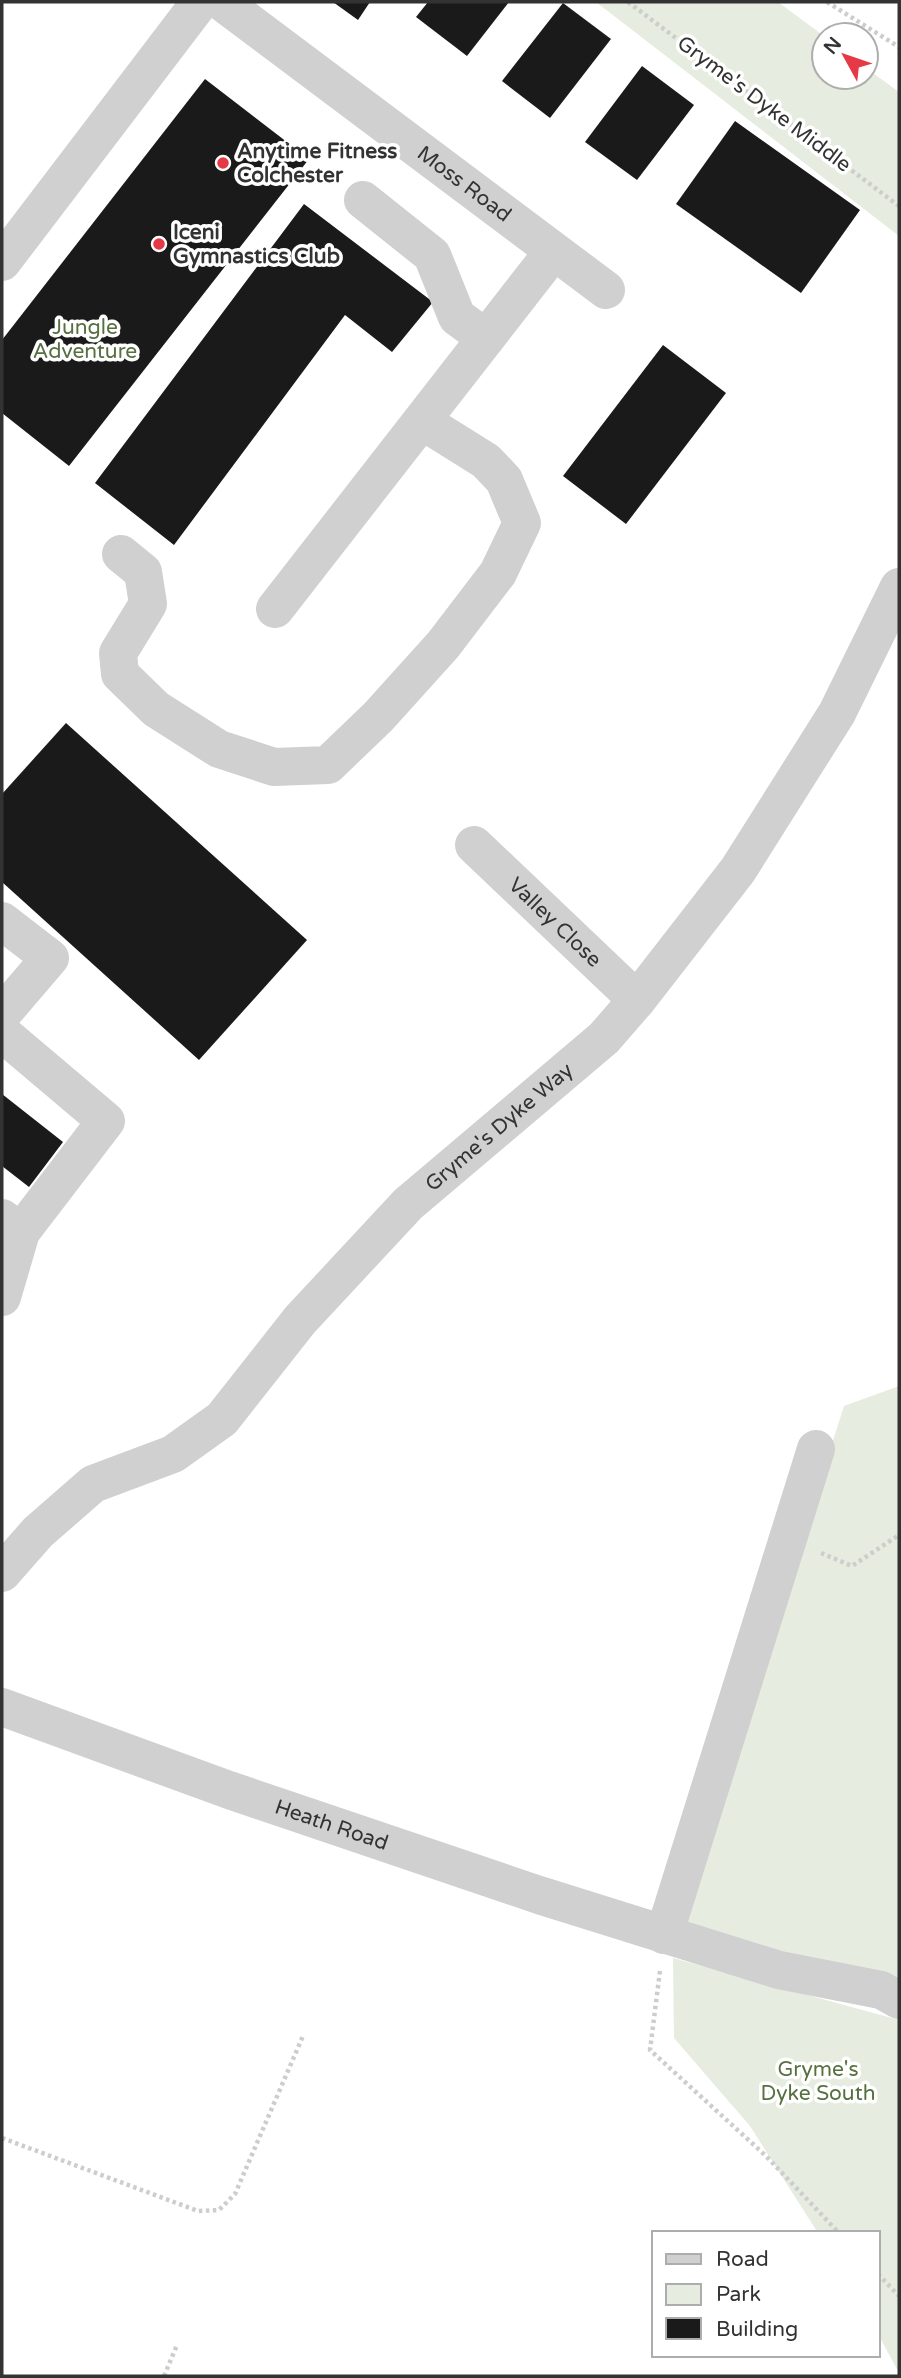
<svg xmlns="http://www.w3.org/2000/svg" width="901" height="2378" viewBox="0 0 901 2378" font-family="'Varela Round',sans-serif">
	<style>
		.green { fill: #e6ecdf }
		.building { fill: #1a1a1a }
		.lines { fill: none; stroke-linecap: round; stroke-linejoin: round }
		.path { stroke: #cdcdcd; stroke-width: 4.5; stroke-dasharray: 3.5 3.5; stroke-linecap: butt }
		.minor { stroke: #d0d0d0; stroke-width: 38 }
		.poi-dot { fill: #e63946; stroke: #fff; stroke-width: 2.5 }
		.labels { text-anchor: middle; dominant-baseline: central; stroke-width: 7; stroke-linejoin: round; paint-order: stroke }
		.street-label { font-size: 21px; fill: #333; stroke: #fff }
		.poi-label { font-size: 21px; font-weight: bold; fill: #333; stroke: #fff; text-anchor: start }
		.park-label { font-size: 21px; fill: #56703f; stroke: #fff }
	</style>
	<rect width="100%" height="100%" fill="#fff"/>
	<g class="green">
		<polygon points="596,2 778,2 824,36 824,77 866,77 866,68 899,92 899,236"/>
		<polygon points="899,1386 899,2000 678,1925 844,1406"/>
		<polygon points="673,1958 899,2020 899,2373 878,2334 878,2233 818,2233 750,2126 674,2038"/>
	</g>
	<g class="building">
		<polygon points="333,2 370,2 358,20"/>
		<polygon points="428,2 509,2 467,56 416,17"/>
		<polygon points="563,3 611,39 550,118 502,81"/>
		<polygon points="642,66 694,105 637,180 585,142"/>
		<polygon points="205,79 309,159 69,466 2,413 2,340"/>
		<polygon points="735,121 860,210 801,293 676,204"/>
		<polygon points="304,204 433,302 392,352 345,315 174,545 95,483"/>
		<polygon points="663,345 726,393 626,524 563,476"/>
		<polygon points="66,723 307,940 199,1060 2,882 2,794"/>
		<polygon points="2,1094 63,1142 29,1187 2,1166"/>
	</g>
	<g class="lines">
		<g class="path">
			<polyline points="628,2 899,206"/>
			<polyline points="827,2 899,47"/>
			<polyline points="821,1553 852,1566 899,1535"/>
			<polyline points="660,1971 650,2050 766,2156 839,2233"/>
			<polyline points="2,2138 198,2211 219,2210 235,2194 303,2036"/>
			<polyline points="878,2274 899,2296"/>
			<polyline points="164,2376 177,2345"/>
		</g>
		<g class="minor">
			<path id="s1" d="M222,2L606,290"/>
			<polyline points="363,200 432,255 457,317 486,338"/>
			<polyline points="2,262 200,2"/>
			<polyline points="121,554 143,572 148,604 118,653 120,674 156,709 219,749 274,767 328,765 378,717 443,645 498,573 522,523 504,480 486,461 422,421"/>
			<polyline points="275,609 553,252"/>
			<path id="s2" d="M474,845L637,1000"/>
			<polyline points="2,921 50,958 2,1014"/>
			<polyline points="2,1033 106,1121 21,1232"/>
			<polyline points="2,1218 21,1232 2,1297"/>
			<path id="s3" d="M2,1573L38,1532L93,1484L173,1454L222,1419L300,1320L408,1204L604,1038L637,1000L738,870L837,713L899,587"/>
			<path id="s4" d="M2,1707L229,1790L539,1895L779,1970L881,1990L899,2000"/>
			<polyline points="664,1935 816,1449"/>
		</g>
	</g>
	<g class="poi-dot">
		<circle cx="223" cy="163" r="7"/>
		<circle cx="159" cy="244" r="7"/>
	</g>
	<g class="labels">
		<g class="street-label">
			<text transform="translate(764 104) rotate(37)">Gryme's Dyke Middle</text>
			<text stroke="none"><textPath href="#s1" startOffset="303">Moss Road</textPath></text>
			<text stroke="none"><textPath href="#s2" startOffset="112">Valley Close</textPath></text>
			<text stroke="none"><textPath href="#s3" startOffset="677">Gryme's Dyke Way</textPath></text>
			<text stroke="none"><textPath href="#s4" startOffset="350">Heath Road</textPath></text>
		</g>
		<g class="poi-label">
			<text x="237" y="151">Anytime Fitness<tspan x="237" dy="24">Colchester</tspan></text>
			<text x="173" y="232">Iceni<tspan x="173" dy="24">Gymnastics Club</tspan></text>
		</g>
		<g class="park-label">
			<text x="85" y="327">Jungle<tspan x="85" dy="24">Adventure</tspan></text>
			<text x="818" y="2069">Gryme's<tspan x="818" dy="24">Dyke South</tspan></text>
		</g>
	</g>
	<rect width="901" height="2378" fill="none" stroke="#333333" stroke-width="7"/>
	<rect x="652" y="2231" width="228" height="126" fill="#ffffff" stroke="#adadad" stroke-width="2"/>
	<rect x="666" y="2254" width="35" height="10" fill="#d0d0d0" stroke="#adadad" stroke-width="2"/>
	<text x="716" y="2266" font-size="21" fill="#333333">Road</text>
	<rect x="666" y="2284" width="35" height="21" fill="#e6ecdf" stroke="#adadad" stroke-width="2"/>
	<text x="716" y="2301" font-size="21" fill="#333333">Park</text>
	<rect x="666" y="2318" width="35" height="21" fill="#1a1a1a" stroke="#adadad" stroke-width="2"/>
	<text x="716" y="2336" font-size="21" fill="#333333">Building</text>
	<g transform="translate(845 56) rotate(310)"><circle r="33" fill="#ffffff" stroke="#adadad" stroke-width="2"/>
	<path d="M0-5L12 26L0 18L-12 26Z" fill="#e63946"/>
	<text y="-10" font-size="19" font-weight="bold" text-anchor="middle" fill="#333333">N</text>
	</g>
</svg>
